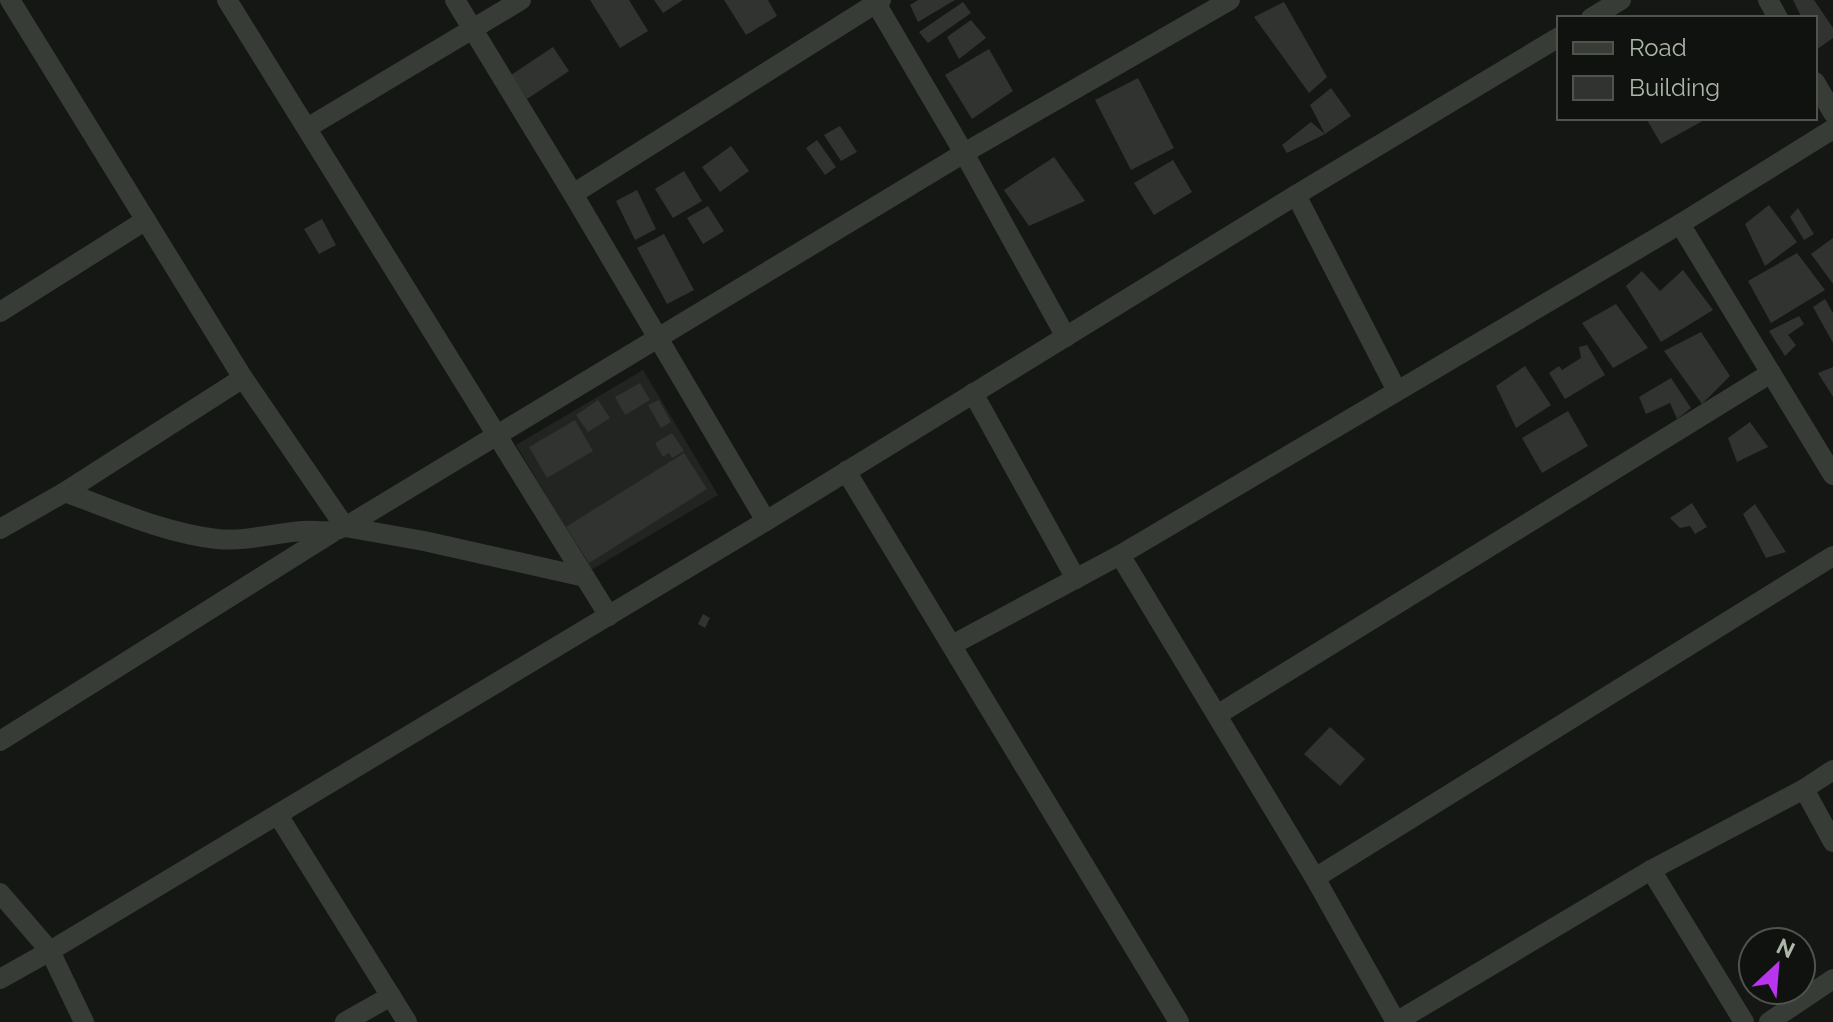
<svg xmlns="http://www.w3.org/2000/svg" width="1833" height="1022" viewBox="0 0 1833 1022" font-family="Raleway,sans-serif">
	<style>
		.built { fill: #212421 }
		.building { fill: #303330 }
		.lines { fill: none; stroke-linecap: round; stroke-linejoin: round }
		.minor { stroke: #373c36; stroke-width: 20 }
	</style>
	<rect width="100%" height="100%" fill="#151715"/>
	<polygon class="built" points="643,370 718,495 591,570 516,445"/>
	<g class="building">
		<polygon points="590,0 629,0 648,31 620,48"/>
		<polygon points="654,0 683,0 663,13"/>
		<polygon points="724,0 768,0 777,16 746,35"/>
		<polygon points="918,0 955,0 918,22 910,5"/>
		<polygon points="1793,0 1814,0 1833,28 1833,38 1816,50 1815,18 1802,18"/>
		<polygon points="963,2 971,13 928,43 919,32"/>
		<polygon points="1284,2 1327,77 1309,93 1254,17"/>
		<polygon points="971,20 986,38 959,59 947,37"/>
		<polygon points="553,47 569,71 527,99 511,75"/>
		<polygon points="989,49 1013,91 972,119 945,75"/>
		<polygon points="1138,78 1174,148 1131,170 1095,100"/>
		<polygon points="1331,88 1351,116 1325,134 1287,153 1282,145 1311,122 1325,134 1310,105"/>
		<polygon points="1646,118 1708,118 1661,144"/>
		<polygon points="840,126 857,152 841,161 824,135"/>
		<polygon points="817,140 836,167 825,175 806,148"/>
		<polygon points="731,146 749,171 720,192 702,167"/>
		<polygon points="1054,157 1085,201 1029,226 1004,190"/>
		<polygon points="1173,160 1192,192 1154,215 1134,183"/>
		<polygon points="684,171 702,201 673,218 655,189"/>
		<polygon points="637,190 656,229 635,240 616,201"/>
		<polygon points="1769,205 1797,242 1765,266 1745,224"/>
		<polygon points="708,206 724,231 703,244 687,218"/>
		<polygon points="1798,208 1814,234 1804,240 1790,217"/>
		<polygon points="322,219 336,245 319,254 304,229"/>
		<polygon points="664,234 694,290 667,304 637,248"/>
		<polygon points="1833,238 1833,284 1811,254"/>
		<polygon points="1797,253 1825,290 1771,323 1748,281"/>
		<polygon points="1683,270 1713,310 1661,342 1626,286 1642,271 1660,291"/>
		<polygon points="1825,299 1833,313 1833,343 1813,307"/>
		<polygon points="1616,304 1648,348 1613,368 1582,323"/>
		<polygon points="1799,316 1804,324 1788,335 1796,345 1785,356 1769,331"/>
		<polygon points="1701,332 1730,376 1702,404 1664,351"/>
		<polygon points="1587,345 1605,375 1565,399 1549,373 1559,366 1562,370 1581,358 1579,347"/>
		<polygon points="1525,366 1551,405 1516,428 1496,386"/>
		<polygon points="1833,367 1833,397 1818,373"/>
		<polygon points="1671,378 1691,408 1677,419 1670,403 1646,414 1639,397"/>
		<polygon points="640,383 650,400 625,415 615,397"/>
		<polygon points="598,400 610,418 588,432 576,415"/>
		<polygon points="659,400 671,422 661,428 648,405"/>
		<polygon points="1568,411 1588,446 1542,473 1522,438"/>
		<polygon points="575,420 593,451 547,478 529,447"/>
		<polygon points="1750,422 1768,447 1737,462 1728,438"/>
		<polygon points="672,433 684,451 672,458 669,453 663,457 655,443"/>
		<polygon points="684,453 707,489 589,563 566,527"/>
		<polygon points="1692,503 1707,527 1695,534 1690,526 1680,528 1670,518"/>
		<polygon points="1755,504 1786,552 1766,558 1743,514"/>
		<polygon points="703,614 710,618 705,628 698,624"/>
		<polygon points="1330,727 1365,759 1340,786 1304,754"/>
	</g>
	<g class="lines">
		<g class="minor">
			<polyline points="10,0 243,378 345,527 964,153 1230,0"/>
			<polyline points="227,0 609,616"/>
			<polyline points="455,0 573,194 766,521"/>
			<polyline points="874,0 964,153 1066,337"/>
			<polyline points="1768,0 1778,18"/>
			<polyline points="1591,18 1621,0"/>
			<polyline points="1815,82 1833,113"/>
			<polyline points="307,128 521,0"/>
			<polyline points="573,194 881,0"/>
			<polyline points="1296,195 1397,391"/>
			<polyline points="1680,224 1833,475"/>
			<polyline points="0,312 146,220"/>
			<polyline points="973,393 1076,579"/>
			<polyline points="846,471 1179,1022"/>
			<path d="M65,492C114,510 164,533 217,539C246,542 274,533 303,531C318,530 330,534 345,527L424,541L585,577"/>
			<polyline points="0,529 65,492 243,378"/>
			<polyline points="1120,555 1315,878 1396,1022"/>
			<polyline points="952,645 1120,555 1680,224 1833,129"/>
			<polyline points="1217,715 1771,373"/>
			<polyline points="0,741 333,532"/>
			<polyline points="1804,789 1833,842"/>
			<polyline points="278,815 407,1022"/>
			<polyline points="1651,870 1744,1022"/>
			<polyline points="1315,878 1833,556"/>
			<polyline points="0,893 50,951 84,1022"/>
			<polyline points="0,979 50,951 766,521 1296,195 1559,37"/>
			<polyline points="345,1022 391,996"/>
			<polyline points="1396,1022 1651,870 1804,789 1833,770"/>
			<polyline points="1769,1022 1833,979"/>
		</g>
	</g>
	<rect x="1557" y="16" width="260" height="104" fill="#101210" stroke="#4e544c" stroke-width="2"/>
	<rect x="1573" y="42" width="40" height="12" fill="#373c36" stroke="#4e544c" stroke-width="2"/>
	<text x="1629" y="56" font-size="24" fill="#abb7a7">Road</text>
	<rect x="1573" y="76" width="40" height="24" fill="#303330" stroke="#4e544c" stroke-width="2"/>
	<text x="1629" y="96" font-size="24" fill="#abb7a7">Building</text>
	<g transform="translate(1777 966) rotate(26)"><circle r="38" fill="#101210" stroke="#4e544c" stroke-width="2"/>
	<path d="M0-6L14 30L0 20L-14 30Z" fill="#b934ef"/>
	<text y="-12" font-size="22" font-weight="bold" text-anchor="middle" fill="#abb7a7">N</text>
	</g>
</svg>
